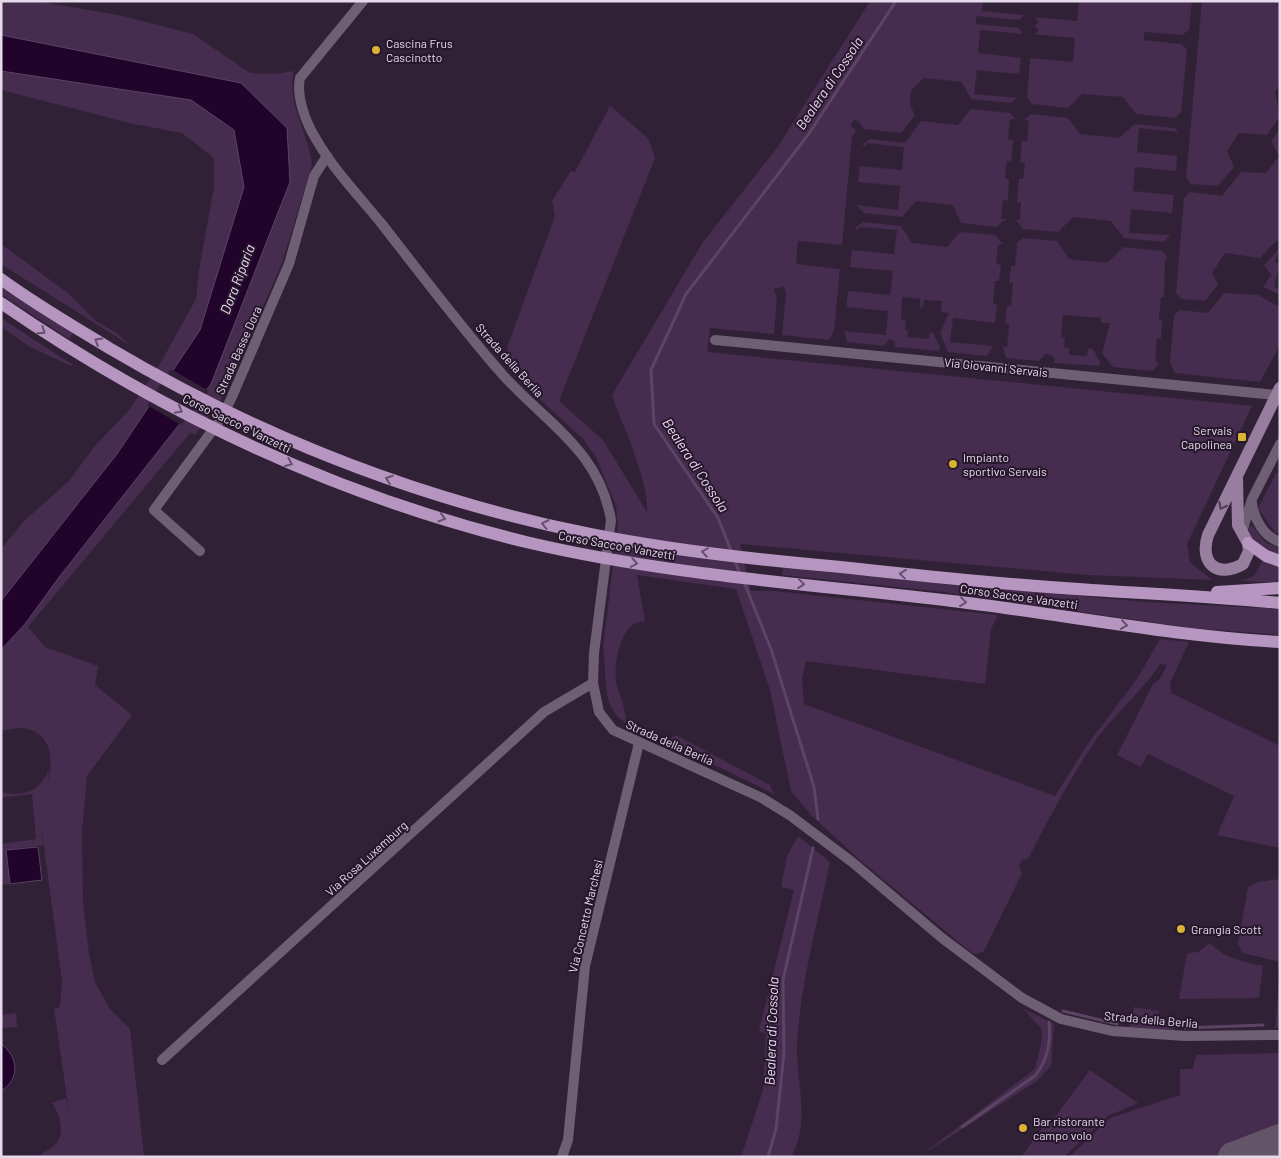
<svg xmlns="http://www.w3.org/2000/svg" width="1281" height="1158" viewBox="0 0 1281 1158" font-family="Barlow,sans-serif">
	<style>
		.green { fill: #462c4e }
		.water { fill: #21032b; stroke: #5c4464 }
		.pier { fill: #312136 }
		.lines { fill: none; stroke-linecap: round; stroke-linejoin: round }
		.stream { stroke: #5c4464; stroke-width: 3 }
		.taxiway { stroke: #635468; stroke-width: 30 }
		.street { stroke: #6f5f74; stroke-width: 10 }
		.secondary { stroke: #977e9f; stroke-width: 12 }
		.primary { stroke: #b696c1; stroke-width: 12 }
		.oneway { stroke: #67506f }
		.oneway2 { stroke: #4e3b54 }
		.poi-dot { fill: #dbb233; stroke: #27172c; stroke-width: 2 }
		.labels { text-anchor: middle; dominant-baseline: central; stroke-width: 4; stroke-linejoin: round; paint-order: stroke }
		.poi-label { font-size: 12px; fill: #e6dbea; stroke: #27172c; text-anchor: start }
		.street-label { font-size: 12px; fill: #e6dbea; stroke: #27172c }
		.water-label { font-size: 14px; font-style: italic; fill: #eed8f5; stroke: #27172c }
	</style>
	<rect width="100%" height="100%" fill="#312136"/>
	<g class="green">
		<path d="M1,1H37L118,15L193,34L250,73L275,74L294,71C286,103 309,133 312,165L282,263L224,395L195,435L190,433L28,627L45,647L98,666L95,685L132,715L87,776L82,832L83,902L89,954L95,982L110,1009L130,1029L144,1157H39C42,1152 50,1150 55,1145C66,1132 60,1115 52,1103L66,1098L69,1111L54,1009L60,1007L62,981L41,825L43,845L6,850L10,884L1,885V844L36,839L32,794L1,798V792C23,798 41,791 49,769L48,785L41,804C52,778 62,732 21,728C15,728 7,730 1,731V650L25,624L60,576L211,384L290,182L241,83L1,35Z"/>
		<path d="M870,1H983L982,11L1024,15L1019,20L976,16V24L1019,28L1023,34L980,30L978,53L1021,58L1019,74L977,70L974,94L1017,98L1011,103L971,99L962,82L924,78L911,90L910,105L915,115L901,133L864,129L860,123L854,119L851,126L856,130L852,137L842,245L798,241L796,264L840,269L834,331L829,340L782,335L786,293L784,287L773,289L777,296L774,334L710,328L707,352L1252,406L1187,544L1190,562L1212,580L1088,575L740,544L751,591H775L998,615L991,629L985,684L806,661L802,679L804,704L1055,796L1087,745L1137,679L1160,639L1189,642L1170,683L1171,693L1280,746V848L1217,835L1234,796L1148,754L1141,767L1117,755L1153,684L1159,680L1167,665L1160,664C1141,694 1111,716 1092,746C1068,782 1048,820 1028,859L1022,860L1019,866L1022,873L984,951L977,954L972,953L861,861L812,816L791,791L770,690L736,589L637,575L645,621C641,622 634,623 631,626C618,638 613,670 617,686C621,699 626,709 626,723C599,707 608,673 603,647L618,525L616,506L596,457L583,439L533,393L506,360L508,345L555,216L552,201L571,171L575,172L610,106L648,138L655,158L559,401L603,440L647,512C649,480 623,427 612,395L703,242L777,148Z"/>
		<polygon points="1079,1 1192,1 1189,30 1182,35 1144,32 1144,40 1181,44 1187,50 1181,112 1175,118 1136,114 1123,97 1082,94 1068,108 1032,104 1027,98 1030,58 1073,62 1075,38 1033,34 1038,32 1038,28 1034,26 1039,22 1034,17 1077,21"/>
		<polygon points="1202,1 1280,1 1280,84 1275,92 1280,116 1267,135 1239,133 1227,151 1234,167 1218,186 1191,184 1186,178"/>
		<polygon points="1,71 191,100 234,130 244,187 200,330 117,454 1,601 1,549 24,521 69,481 94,447 130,409 161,362 196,299 199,270 214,187 214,158 182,133 134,124 1,90"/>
		<polygon points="971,109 1010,113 1015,119 1010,119 1008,139 1013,140 1011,162 1007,161 1005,178 1009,179 1008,201 1003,200 1001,219 1006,219 996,227 961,223 953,205 916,201 902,217 864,213 856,205 898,210 900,186 858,182 860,166 902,170 904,147 867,143 866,146 862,145 870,139 905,143 921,121 958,125"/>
		<polygon points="1031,114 1068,118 1080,134 1119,138 1135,124 1174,128 1179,132 1139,128 1137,152 1177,156 1176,171 1135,167 1133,191 1174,195 1172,213 1131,209 1129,233 1170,235 1163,242 1124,238 1111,221 1073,217 1058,232 1023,229 1016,220 1020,220 1021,203 1017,202 1019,179 1023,179 1025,163 1020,163 1022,141 1027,141 1029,121 1024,120"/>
		<polygon points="1280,129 1280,241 1275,242 1260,258 1225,253 1212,273 1218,285 1205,301 1181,299 1176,293 1184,198 1190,192 1222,196 1241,172 1266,173 1279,156 1271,141"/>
		<polygon points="863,222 901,226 912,243 947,247 960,232 995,235 1003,244 998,245 996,264 1001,265 999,281 995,281 993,304 997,305 995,323 953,318 950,342 993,346 987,356 948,352 940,333 949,313 941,312 942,301 924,300 923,308 920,307 920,299 902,297 901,320 906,321 905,330 908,330 907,337 929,339 930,332 933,333 940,347 939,351 895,347 895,342 890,339 884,346 847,342 844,331 886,335 888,311 846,307 848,291 890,295 893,271 850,267 852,250 894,254 897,230 859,227 859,230 854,229"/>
		<polygon points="1023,238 1057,241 1069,259 1107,263 1123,247 1162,251 1168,258 1165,259 1164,297 1161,297 1159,320 1162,319 1161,338 1157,338 1155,361 1159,363 1153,371 1113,367 1102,353 1110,323 1101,323 1101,318 1063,315 1061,337 1065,338 1064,347 1069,348 1069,355 1087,356 1088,348 1093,349 1100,362 1099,366 1054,363 1055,358 1046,353 1039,361 1006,358 1003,347 1007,347 1009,324 1005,323 1007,306 1011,306 1013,283 1009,282 1011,266 1015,266 1017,245 1014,245"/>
		<polygon points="1,244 68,293 96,321 118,334 131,346 1,264"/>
		<polygon points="1280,248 1275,262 1280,263 1274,287 1280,289 1280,295 1263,287 1271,275 1264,265"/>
		<polygon points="1,287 73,333 69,339 1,294"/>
		<polygon points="1224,293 1258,295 1280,307 1280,345 1260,382 1175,373 1170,363 1174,315 1180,310 1208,313"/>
		<polygon points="1,318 73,365 71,366 30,347 1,327"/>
		<polygon points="1276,473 1280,473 1280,533 1275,533 1258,508"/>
		<path d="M1252,525L1266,543L1280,548V556C1266,553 1253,540 1246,529Z"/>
		<polygon points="1263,560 1280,566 1280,583 1241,581 1254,576"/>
		<polygon points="783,568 1144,602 1280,609 1280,635 1191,628 944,592 782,575"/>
		<polygon points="673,736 678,736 770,785 774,794 668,742"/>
		<path d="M798,836L830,862C818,922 800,984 797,1045C796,1082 811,1122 791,1157H741L763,1090L766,1034L759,1031L794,890L781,887L787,856Z"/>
		<polygon points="1280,879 1280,962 1243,953 1238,944 1248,887 1258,882"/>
		<path d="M1210,943C1224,958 1244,962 1263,966L1259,998L1179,999L1187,953L1198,952Z"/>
		<polygon points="1280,965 1280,1028 1275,1028 1276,1020"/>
		<polygon points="1134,1007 1159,1011 1157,1023 1175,1024 1174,1031 1129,1028"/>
		<polygon points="1024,1009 1054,1024 1051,1066 1037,1081 920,1156 1035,1069 1041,1044 1042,1030"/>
		<polygon points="16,1013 17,1027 1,1028 1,1015"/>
		<polygon points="1280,1053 1280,1157 1069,1157 1110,1118 1180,1095 1180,1069 1193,1069 1196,1055"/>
		<polygon points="1090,1070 1138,1103 1108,1116 1064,1157 1021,1157 1043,1127 1046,1129"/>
	</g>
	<g class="water">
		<polygon points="1,35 241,83 287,128 290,182 211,384 60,576 25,624 1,650 1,601 117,454 200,330 244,187 234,130 191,100 1,71"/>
		<polygon points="38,847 42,880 10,884 6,850"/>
		<path d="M1,1044C18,1056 21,1079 1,1091Z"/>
	</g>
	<polygon class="pier" points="171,369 209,391 181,425 147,405"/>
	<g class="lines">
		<g class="stream">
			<polyline points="732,553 718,518 654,424 651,370 686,294 808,135 896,1"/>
			<polyline points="735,561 740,574"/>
			<polyline points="744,582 771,649 814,787 818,819"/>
			<polyline points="1063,1011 1117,1024"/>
			<polyline points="1185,1028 1263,1025"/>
			<path d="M962,1127L1036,1075C1048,1058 1051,1042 1049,1022"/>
			<polyline points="768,1157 776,1129 784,1053 783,980 813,848"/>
		</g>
		<polyline class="taxiway" points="1233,1157 1280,1139"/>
		<g class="street">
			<path d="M363,1L300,78C296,97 306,123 316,139C333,169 359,196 381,223C421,274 460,326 502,374C546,423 599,450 611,520L594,653L593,683L599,712L613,730L762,798L791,816L852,862L942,938L1022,998L1061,1019L1112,1031L1185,1036L1280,1035"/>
			<polyline points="715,340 1276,395"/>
			<path d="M1252,503C1254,519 1264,537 1280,542"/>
			<polyline points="1242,532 1252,499 1280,444"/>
			<polyline points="200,551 154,510 220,420 231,399 289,264 314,176 327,156"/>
			<polyline points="162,1060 544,712 593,683"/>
			<polyline points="562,1157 568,1140 585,966 639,743"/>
		</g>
		<path class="secondary" d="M1237,478L1238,525L1248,543L1249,551L1243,564C1217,579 1199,563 1208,535L1280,388"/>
		<g class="primary">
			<path d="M1,279C35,304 73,326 109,348C258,436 421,500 590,534C669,550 750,559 830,566C917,575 1004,585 1092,590C1155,594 1217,597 1280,603"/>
			<path d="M1,303C161,413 337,496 526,542C665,575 810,584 952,601C1062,614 1170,636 1280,642"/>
			<polyline points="1248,543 1266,556 1280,561"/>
			<polyline points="1217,592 1280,588"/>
		</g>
	</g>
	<defs><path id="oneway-chevron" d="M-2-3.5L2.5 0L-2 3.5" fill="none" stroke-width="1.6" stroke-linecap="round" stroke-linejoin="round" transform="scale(1.25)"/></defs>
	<g class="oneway">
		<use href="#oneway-chevron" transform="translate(42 331) rotate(34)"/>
		<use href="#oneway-chevron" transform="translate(98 341) rotate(-149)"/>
		<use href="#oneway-chevron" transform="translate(179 410) rotate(28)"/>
		<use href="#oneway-chevron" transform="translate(289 463) rotate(23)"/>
		<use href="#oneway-chevron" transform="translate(389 479) rotate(-160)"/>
		<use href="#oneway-chevron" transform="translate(442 518) rotate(17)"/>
		<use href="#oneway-chevron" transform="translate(545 524) rotate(-168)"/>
		<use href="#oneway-chevron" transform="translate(705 552) rotate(-172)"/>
		<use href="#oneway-chevron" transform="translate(634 563) rotate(10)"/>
		<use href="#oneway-chevron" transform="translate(903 574) rotate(-174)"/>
		<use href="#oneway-chevron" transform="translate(801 584) rotate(6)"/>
		<use href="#oneway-chevron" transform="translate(963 602) rotate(7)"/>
		<use href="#oneway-chevron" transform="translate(1124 625) rotate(8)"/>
	</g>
	<use class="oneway2" href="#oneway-chevron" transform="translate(1222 506) rotate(117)"/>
	<g class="poi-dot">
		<circle cx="376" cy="50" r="5"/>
		<rect x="1237" y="432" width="10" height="10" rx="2.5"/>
		<circle cx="953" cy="464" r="5"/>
		<circle cx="1181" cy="929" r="5"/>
		<circle cx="1023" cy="1128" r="5"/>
	</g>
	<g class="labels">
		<g class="poi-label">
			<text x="386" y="43">Cascina Frus<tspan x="386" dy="14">Cascinotto</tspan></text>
			<text x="1232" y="430" text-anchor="end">Servais<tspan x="1232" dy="14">Capolinea</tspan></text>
			<text x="963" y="457">Impianto<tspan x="963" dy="14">sportivo Servais</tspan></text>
			<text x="1191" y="929">Grangia Scott</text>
			<text x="1033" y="1121">Bar ristorante<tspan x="1033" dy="14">campo volo</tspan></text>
		</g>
		<g class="street-label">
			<text transform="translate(238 350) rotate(-66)">Strada Basse Dora</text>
			<text transform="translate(510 360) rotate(48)">Strada della Berlia</text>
			<text transform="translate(996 367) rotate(6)">Via Giovanni Servais</text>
			<text transform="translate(237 423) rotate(26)">Corso Sacco e Vanzetti</text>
			<text transform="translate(617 545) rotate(10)">Corso Sacco e Vanzetti</text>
			<text transform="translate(1019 596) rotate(8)">Corso Sacco e Vanzetti</text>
			<text transform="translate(670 742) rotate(24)">Strada della Berlia</text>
			<text transform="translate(366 858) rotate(-42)">Via Rosa Luxemburg</text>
			<text transform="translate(585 916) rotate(-77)">Via Concetto Marchesi</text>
			<text transform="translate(1151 1019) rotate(5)">Strada della Berlia</text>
		</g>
		<g class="water-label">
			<text transform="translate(829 83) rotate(-56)">Bealera di Cossola</text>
			<text transform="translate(237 279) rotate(-69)">Dora Riparia</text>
			<text transform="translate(696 465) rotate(57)">Bealera di Cossola</text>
			<text transform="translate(771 1031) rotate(-88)">Bealera di Cossola</text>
		</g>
	</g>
	<rect width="1281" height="1158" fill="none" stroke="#e6dbea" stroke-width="5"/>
</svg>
